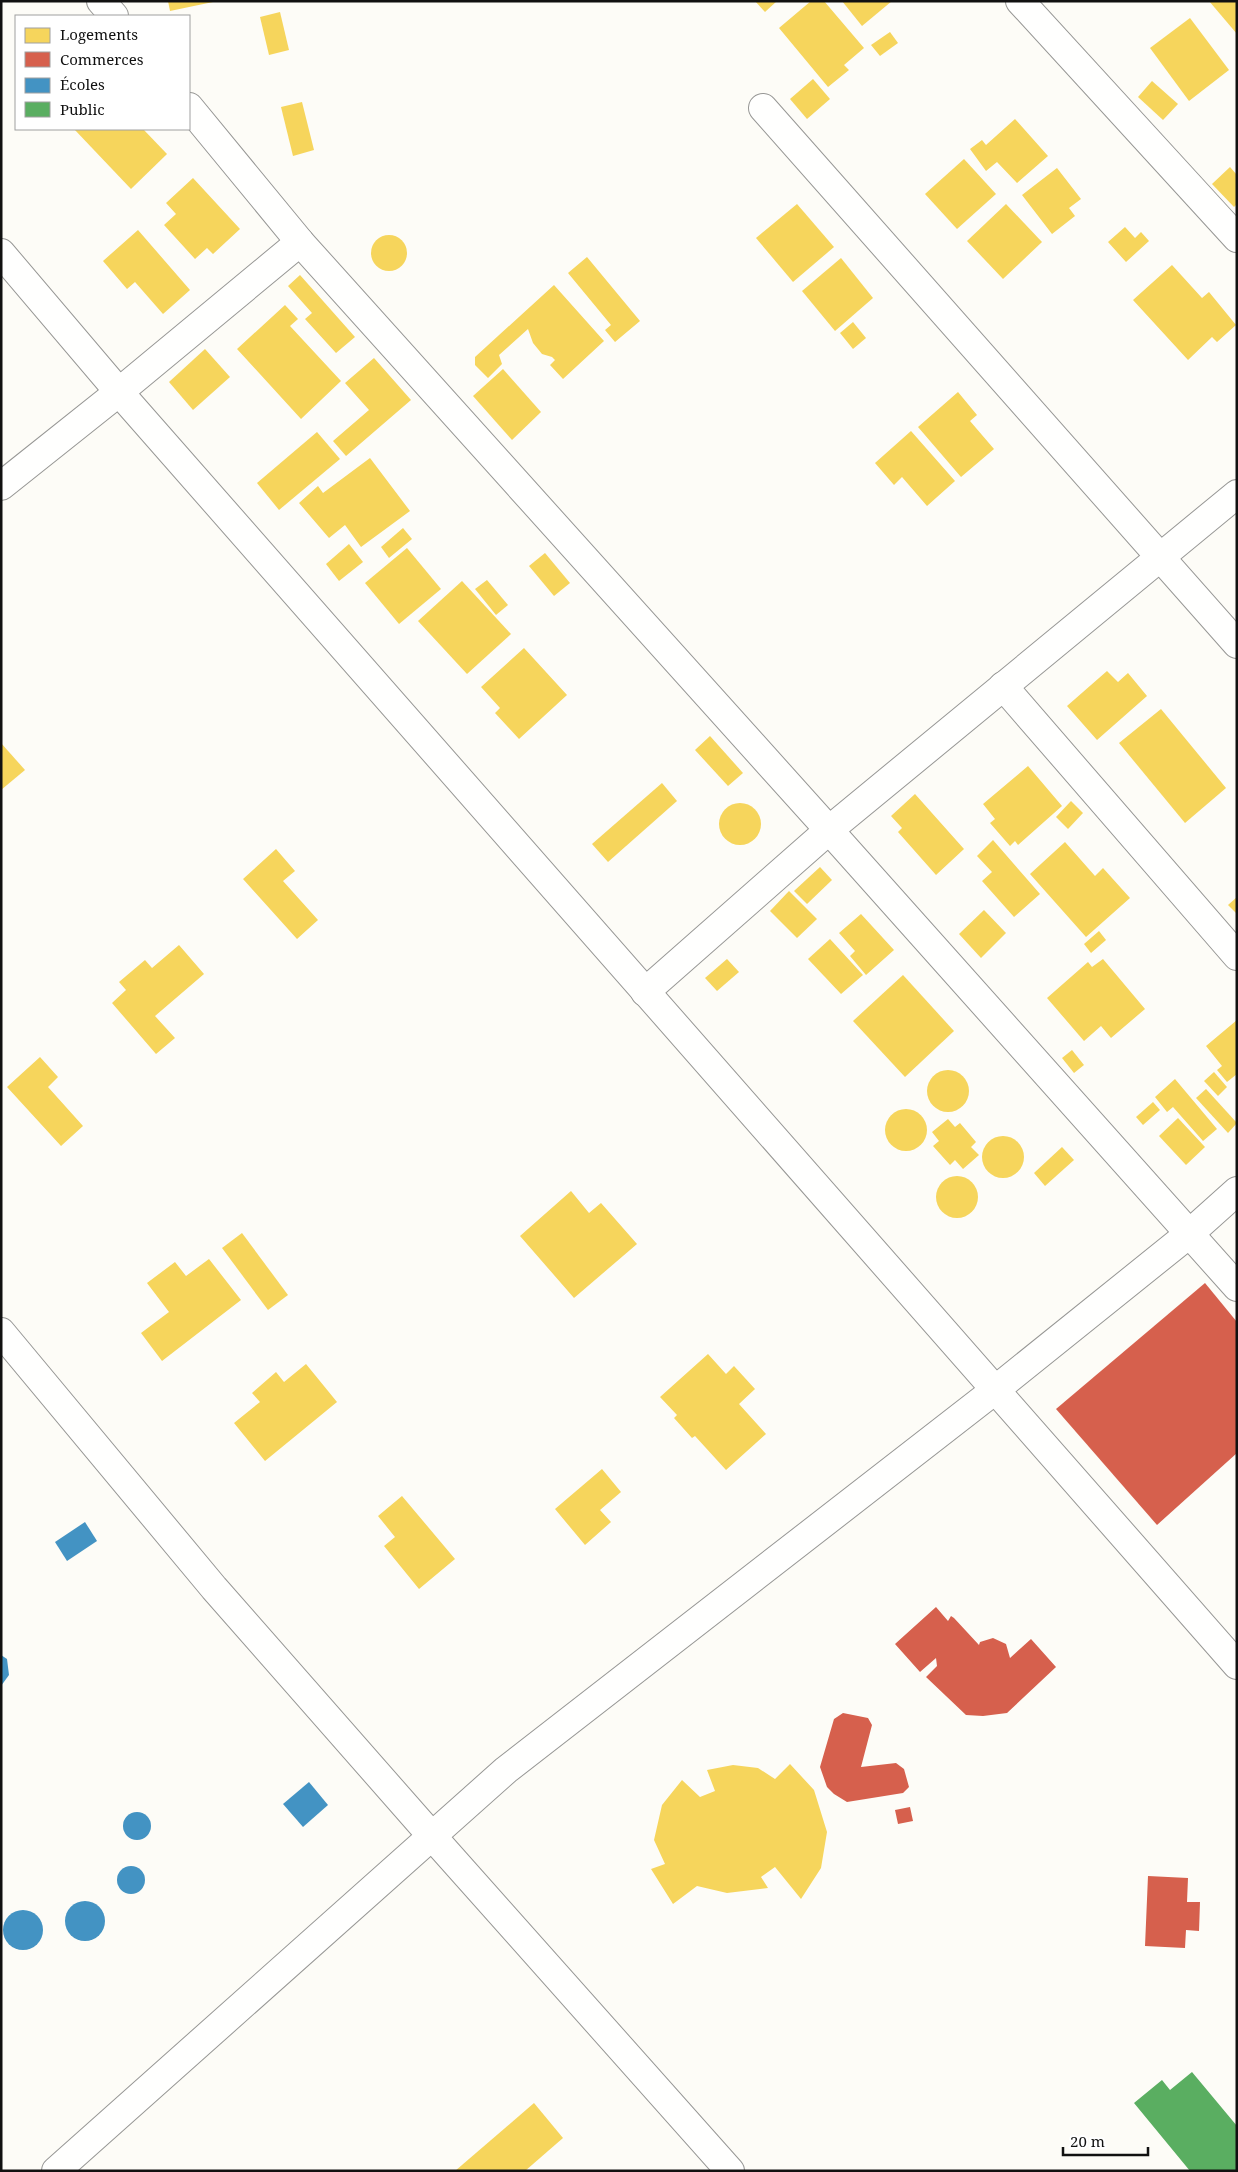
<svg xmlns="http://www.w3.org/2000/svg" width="1238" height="2172" viewBox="0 0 1238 2172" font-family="'Noto Serif',serif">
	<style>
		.homes { fill: #f6d55c }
		.shops { fill: #d6604d }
		.schools { fill: #4393c3 }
		.public { fill: #5aae61 }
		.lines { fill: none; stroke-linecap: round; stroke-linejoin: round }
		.minor-casing { stroke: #979795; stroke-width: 30 }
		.tertiary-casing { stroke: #979795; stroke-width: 30 }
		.minor { stroke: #fffffe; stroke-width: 28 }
		.tertiary { stroke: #fffffe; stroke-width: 28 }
	</style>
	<rect width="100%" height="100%" fill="#fdfcf7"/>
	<g class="homes">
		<polygon points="168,1 213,1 213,2 170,11"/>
		<polygon points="755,1 777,1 765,12"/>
		<polygon points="811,1 824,1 864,48 844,65 849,70 828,87 779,28"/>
		<polygon points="842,1 892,1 862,26"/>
		<polygon points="1209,1 1237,1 1237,34"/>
		<polygon points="280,12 289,50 269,55 260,17"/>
		<polygon points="1190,18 1229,70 1189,101 1150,48"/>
		<polygon points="890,32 898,43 880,56 871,45"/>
		<polygon points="813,79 830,99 807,119 790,99"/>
		<polygon points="1152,81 1178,104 1163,120 1138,97"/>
		<polygon points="302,102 314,150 293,156 281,107"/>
		<polygon points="1015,119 1048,156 1017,183 997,162 986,171 970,149 982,140 986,145"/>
		<polygon points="74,129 143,129 167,154 131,189"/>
		<polygon points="964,159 996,194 957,229 925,194"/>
		<polygon points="1230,167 1237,175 1237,204 1234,207 1212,184"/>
		<polygon points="1057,168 1081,199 1069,208 1075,216 1052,234 1022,195"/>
		<polygon points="193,178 240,229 213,254 207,248 195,259 164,225 176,214 166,203"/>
		<polygon points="797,204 834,247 793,282 756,238"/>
		<polygon points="1006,204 1042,242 1003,279 967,241"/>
		<polygon points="1125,227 1135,238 1141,232 1149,241 1126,262 1108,242"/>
		<polygon points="138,230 190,290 163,314 135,282 127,289 103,261"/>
		<circle cx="389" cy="253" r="18"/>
		<polygon points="587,257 640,321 615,342 605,330 611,325 568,273"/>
		<polygon points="841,258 873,298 835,331 802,291"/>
		<polygon points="1172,265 1202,298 1209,292 1236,325 1217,342 1212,337 1188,360 1133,300"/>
		<polygon points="300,275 355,337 336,353 305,319 312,313 288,286"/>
		<polygon points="554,285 604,341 563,379 550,365 555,360 552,357 542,354 533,343 528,329 499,355 502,364 488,378 475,365 475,357"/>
		<polygon points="285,305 298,319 290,326 341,381 301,419 237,349"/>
		<polygon points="853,322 866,338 853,349 840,333"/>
		<polygon points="205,349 230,377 193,410 169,382"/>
		<polygon points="374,358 411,400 346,456 333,441 369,410 345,383"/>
		<polygon points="503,369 541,412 512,440 473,396"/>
		<polygon points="958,392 977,415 970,421 994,449 961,477 918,427"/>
		<polygon points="911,431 955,481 927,506 902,477 894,485 875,463"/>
		<polygon points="317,432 340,459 279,510 257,483"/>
		<polygon points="370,458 410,511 361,547 345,525 329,538 299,503 318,486 323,493"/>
		<polygon points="403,528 412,539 389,558 381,547"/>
		<polygon points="349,544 363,562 339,581 326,564"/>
		<polygon points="407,548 441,589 399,624 365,583"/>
		<polygon points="545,553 570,583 554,596 529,566"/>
		<polygon points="487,580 508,605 496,615 475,589"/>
		<polygon points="462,581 511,634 467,674 418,621"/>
		<polygon points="524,648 567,695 519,739 495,713 500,708 481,687"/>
		<polygon points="1107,671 1118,682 1128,673 1147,696 1097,740 1067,706"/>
		<polygon points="1161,709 1226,788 1185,823 1119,743"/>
		<polygon points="710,736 743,773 728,786 695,750"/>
		<polygon points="1,743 25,770 1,790"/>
		<polygon points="1028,766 1062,806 1018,845 1015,841 1010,846 990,823 995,819 983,804"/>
		<polygon points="662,783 677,801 608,862 592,844"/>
		<polygon points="915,794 964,849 936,875 898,832 902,828 891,816"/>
		<polygon points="1071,801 1083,813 1068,829 1056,817"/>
		<circle cx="740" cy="824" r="21"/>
		<polygon points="993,840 1040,894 1014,917 982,881 992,872 977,856"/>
		<polygon points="1065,842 1095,876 1103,868 1130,898 1086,937 1030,874"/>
		<polygon points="276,849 295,871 283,881 318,920 297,939 243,879"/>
		<polygon points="820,867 832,880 807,904 794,891"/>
		<polygon points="789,891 817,919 797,938 770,911"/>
		<polygon points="1237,897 1237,914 1228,905"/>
		<polygon points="984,910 1006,933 981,958 959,934"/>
		<polygon points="861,914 894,950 866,975 850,956 855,951 839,933"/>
		<polygon points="1099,931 1106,940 1091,953 1084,944"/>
		<polygon points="830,939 863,975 841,994 808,959"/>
		<polygon points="179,945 204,974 155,1016 175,1038 156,1054 112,1003 126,990 119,982 145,960 152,968"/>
		<polygon points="727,959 739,972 717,991 705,978"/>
		<polygon points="1103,959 1145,1009 1111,1038 1101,1026 1084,1041 1047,998 1088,962 1092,967"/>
		<polygon points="903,975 954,1031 905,1077 853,1021"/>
		<polygon points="1237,1020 1237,1074 1227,1082 1217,1070 1222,1066 1206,1046"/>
		<polygon points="1072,1050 1084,1065 1074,1073 1062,1058"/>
		<polygon points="40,1057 58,1077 48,1087 83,1126 61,1146 7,1087"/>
		<circle cx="948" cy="1091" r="21"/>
		<polygon points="1214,1072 1227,1087 1218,1096 1204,1081"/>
		<polygon points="1175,1079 1217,1129 1203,1141 1173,1107 1167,1112 1155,1097"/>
		<polygon points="1206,1089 1237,1123 1228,1133 1196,1098"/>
		<polygon points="1153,1102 1160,1110 1143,1125 1136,1117"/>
		<circle cx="906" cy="1130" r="21"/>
		<polygon points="1178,1118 1205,1147 1186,1165 1159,1136"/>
		<polygon points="948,1119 955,1127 960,1123 976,1142 971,1147 979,1155 963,1169 955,1160 950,1165 933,1146 939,1141 932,1132"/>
		<circle cx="1003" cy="1157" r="21"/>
		<polygon points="1062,1147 1074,1160 1045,1186 1034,1173"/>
		<circle cx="957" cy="1197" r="21"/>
		<polygon points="571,1191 589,1213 601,1203 637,1244 574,1298 520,1236"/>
		<polygon points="242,1233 288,1295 268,1310 222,1248"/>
		<polygon points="209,1259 241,1300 162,1361 141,1333 169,1312 147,1283 175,1262 186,1276"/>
		<polygon points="708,1354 726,1374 734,1366 755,1389 739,1404 766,1434 726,1470 695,1436 692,1438 674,1418 677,1415 660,1397"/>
		<polygon points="306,1364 337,1402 265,1461 234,1423 260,1402 252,1393 276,1372 284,1382"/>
		<polygon points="602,1469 621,1492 600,1510 611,1522 585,1545 555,1509"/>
		<polygon points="402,1496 455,1559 419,1589 384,1546 395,1537 378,1516"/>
		<polygon points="790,1764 814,1790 827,1832 821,1868 801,1899 775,1867 761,1877 768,1888 727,1893 697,1886 673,1904 651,1869 665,1864 654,1840 662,1805 682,1780 700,1797 715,1791 707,1770 733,1765 758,1768 775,1779"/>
		<polygon points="534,2103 563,2138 525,2171 455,2171"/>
	</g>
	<g class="shops">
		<polygon points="1205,1283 1237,1322 1237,1453 1157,1525 1056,1409"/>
		<polygon points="936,1607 948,1621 951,1616 954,1618 979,1645 980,1642 993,1638 1006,1644 1010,1658 1031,1639 1056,1667 1007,1713 983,1716 966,1715 926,1677 937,1666 936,1658 920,1672 895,1644"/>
		<polygon points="843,1713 868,1718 872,1725 861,1767 896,1763 904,1769 909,1787 903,1793 847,1802 834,1794 827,1787 820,1767 834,1719"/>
		<polygon points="910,1807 913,1821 898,1824 895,1810"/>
		<polygon points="1148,1876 1188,1878 1187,1902 1200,1902 1199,1931 1186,1930 1185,1948 1145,1946"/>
	</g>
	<g class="schools">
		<polygon points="85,1522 97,1541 67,1561 55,1542"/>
		<polygon points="1,1655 7,1659 9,1675 1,1686"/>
		<polygon points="309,1782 328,1805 303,1827 283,1804"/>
		<circle cx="137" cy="1826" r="14"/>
		<circle cx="131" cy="1880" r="14"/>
		<circle cx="85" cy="1921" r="20"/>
		<circle cx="23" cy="1930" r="20"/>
	</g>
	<polygon class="public" points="1192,2072 1237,2126 1237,2171 1190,2171 1134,2103 1162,2080 1170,2090"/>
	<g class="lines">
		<g class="minor-casing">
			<g id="minor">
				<polyline points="101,1 114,16"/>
				<polyline points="1020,1 1237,238"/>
				<polyline points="189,107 300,242 829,830 1237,1287"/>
				<polyline points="763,108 1237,644"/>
				<polyline points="1,486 119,392 300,242"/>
				<polyline points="1003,686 1237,956"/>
				<polyline points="645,992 829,830 1237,494"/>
				<polyline points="1,1332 214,1588 431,1835 730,2171"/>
				<polyline points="56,2171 506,1770 995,1390 1189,1234 1237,1191"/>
			</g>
		</g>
		<g class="tertiary-casing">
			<polyline id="tertiary" points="1,253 119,392 1237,1665"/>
		</g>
		<use href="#minor" class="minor"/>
		<use href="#tertiary" class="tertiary"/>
	</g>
	<rect width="1238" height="2172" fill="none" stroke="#111111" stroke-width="5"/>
	<rect x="15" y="15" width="175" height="115" fill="#ffffff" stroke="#a0a0a0"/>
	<rect x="25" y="28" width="25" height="15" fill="#f6d55c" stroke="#a0a0a0"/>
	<text x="60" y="40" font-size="15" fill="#111111">Logements</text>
	<rect x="25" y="52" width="25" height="15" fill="#d6604d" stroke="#a0a0a0"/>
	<text x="60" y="65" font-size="15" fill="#111111">Commerces</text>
	<rect x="25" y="78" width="25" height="15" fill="#4393c3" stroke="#a0a0a0"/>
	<text x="60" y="90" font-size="15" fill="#111111">Écoles</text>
	<rect x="25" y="102" width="25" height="15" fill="#5aae61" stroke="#a0a0a0"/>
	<text x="60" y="115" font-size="15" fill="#111111">Public</text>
	<path d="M1063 2147v8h85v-8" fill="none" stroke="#111111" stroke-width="2.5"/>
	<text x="1070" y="2147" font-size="15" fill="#111111" stroke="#ffffff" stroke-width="4" paint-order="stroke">20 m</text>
</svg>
